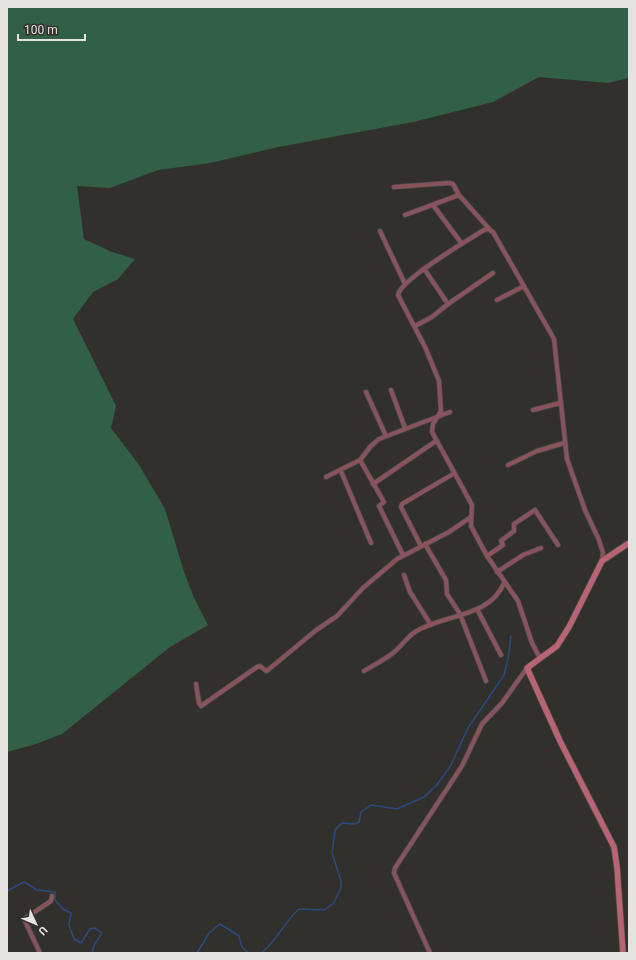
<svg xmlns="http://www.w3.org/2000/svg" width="636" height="960" viewBox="0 0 636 960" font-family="Roboto,sans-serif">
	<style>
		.green { fill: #326046 }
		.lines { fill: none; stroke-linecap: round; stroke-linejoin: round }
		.stream { stroke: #294b82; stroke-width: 1.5 }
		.street-casing { stroke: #4e4d49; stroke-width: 5.5 }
		.secondary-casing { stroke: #4e4d49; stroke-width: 7 }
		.street { stroke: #88535d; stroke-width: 4 }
		.secondary { stroke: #b86475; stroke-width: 5.5 }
	</style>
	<rect width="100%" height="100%" fill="#32302c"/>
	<polygon class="green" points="7,7 629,7 629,78 608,83 539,77 493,102 413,122 278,147 210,163 158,170 110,188 77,186 84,239 112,252 135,259 118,279 93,292 73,319 116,406 111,428 139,465 165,509 184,572 194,598 208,625 170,647 62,734 36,744 7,752"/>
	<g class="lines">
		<g class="stream">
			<polyline points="7,891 24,882 37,890 55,892 55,900 63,909 71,913 69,925 74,939 81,943 90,929 95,928 102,933 94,945 92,953"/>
			<polyline points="197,953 209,933 220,924 239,936 242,947 248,953"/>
			<path d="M261,953C277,941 284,922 299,909L324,910L334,903L341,887V881L332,853L335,830L342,823L354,824L359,822L361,812L371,805L397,809L424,797L437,785L451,765L468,728L504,675L508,659L511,636"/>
		</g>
		<g class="street-casing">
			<g id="street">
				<polyline points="394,187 449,183 453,184 459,195"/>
				<polyline points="433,205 462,244"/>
				<polyline points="405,215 459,195 491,231"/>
				<polyline points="380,231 405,284"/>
				<polyline points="425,270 448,304 493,273"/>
				<polyline points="497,300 524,286"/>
				<polyline points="415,326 432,317 448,304"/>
				<polyline points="391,390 405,428"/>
				<polyline points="366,392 386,436"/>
				<polyline points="533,410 560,403"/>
				<polyline points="360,460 384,502 379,506 403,555"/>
				<polyline points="508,465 537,451 564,443"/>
				<polyline points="341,471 371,543"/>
				<polyline points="326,477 360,460 371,446 379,439 450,412"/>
				<polyline points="373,484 436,441"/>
				<polyline points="425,544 446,580 447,594 460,614 486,681"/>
				<polyline points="421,546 401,507 402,504 453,474"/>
				<polyline points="487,556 503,545 501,541 514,531 514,524 535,510 558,545"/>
				<polyline points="497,572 523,555 541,548"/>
				<polyline points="404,575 410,592 431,625"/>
				<polyline points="477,609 501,655"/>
				<path d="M540,658L532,643L518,601L487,556L471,526L472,505L432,432L433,424L441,411L439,381L426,349L398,295C400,280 468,240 484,230L488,229L493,232L554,339L567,459L585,510L599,540L603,553L602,561"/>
				<path d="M364,671C374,665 384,660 393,653C401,647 407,637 415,632C443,614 490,618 504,583"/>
				<polyline points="196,684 199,703 201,706 257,667 260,666 266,671 268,670 315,631 337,616 363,588 397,559 449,532 471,517"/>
				<polyline points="40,953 24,919 51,901 52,896"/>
				<polyline points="430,953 394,873 395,868 462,766 482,724 502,703 527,668"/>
			</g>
		</g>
		<g class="secondary-casing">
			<polyline id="secondary" points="623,953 617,867 614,847 560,741 527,668 557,646 569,627 602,561 629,543"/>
		</g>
		<use href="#street" class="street"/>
		<use href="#secondary" class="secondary"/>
	</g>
	<rect width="636" height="960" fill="none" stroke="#e4e3e0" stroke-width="16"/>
	<g transform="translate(36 924) rotate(134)" stroke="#32302c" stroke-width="3" paint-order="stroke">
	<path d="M0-3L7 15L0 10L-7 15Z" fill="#e4e3e0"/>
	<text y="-6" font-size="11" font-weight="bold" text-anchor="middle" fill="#e4e3e0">U</text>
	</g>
	<path d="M18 34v6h67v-6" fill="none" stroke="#e4e3e0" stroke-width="2"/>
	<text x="24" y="34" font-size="12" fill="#e4e3e0" stroke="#32302c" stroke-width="3" paint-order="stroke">100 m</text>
</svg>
